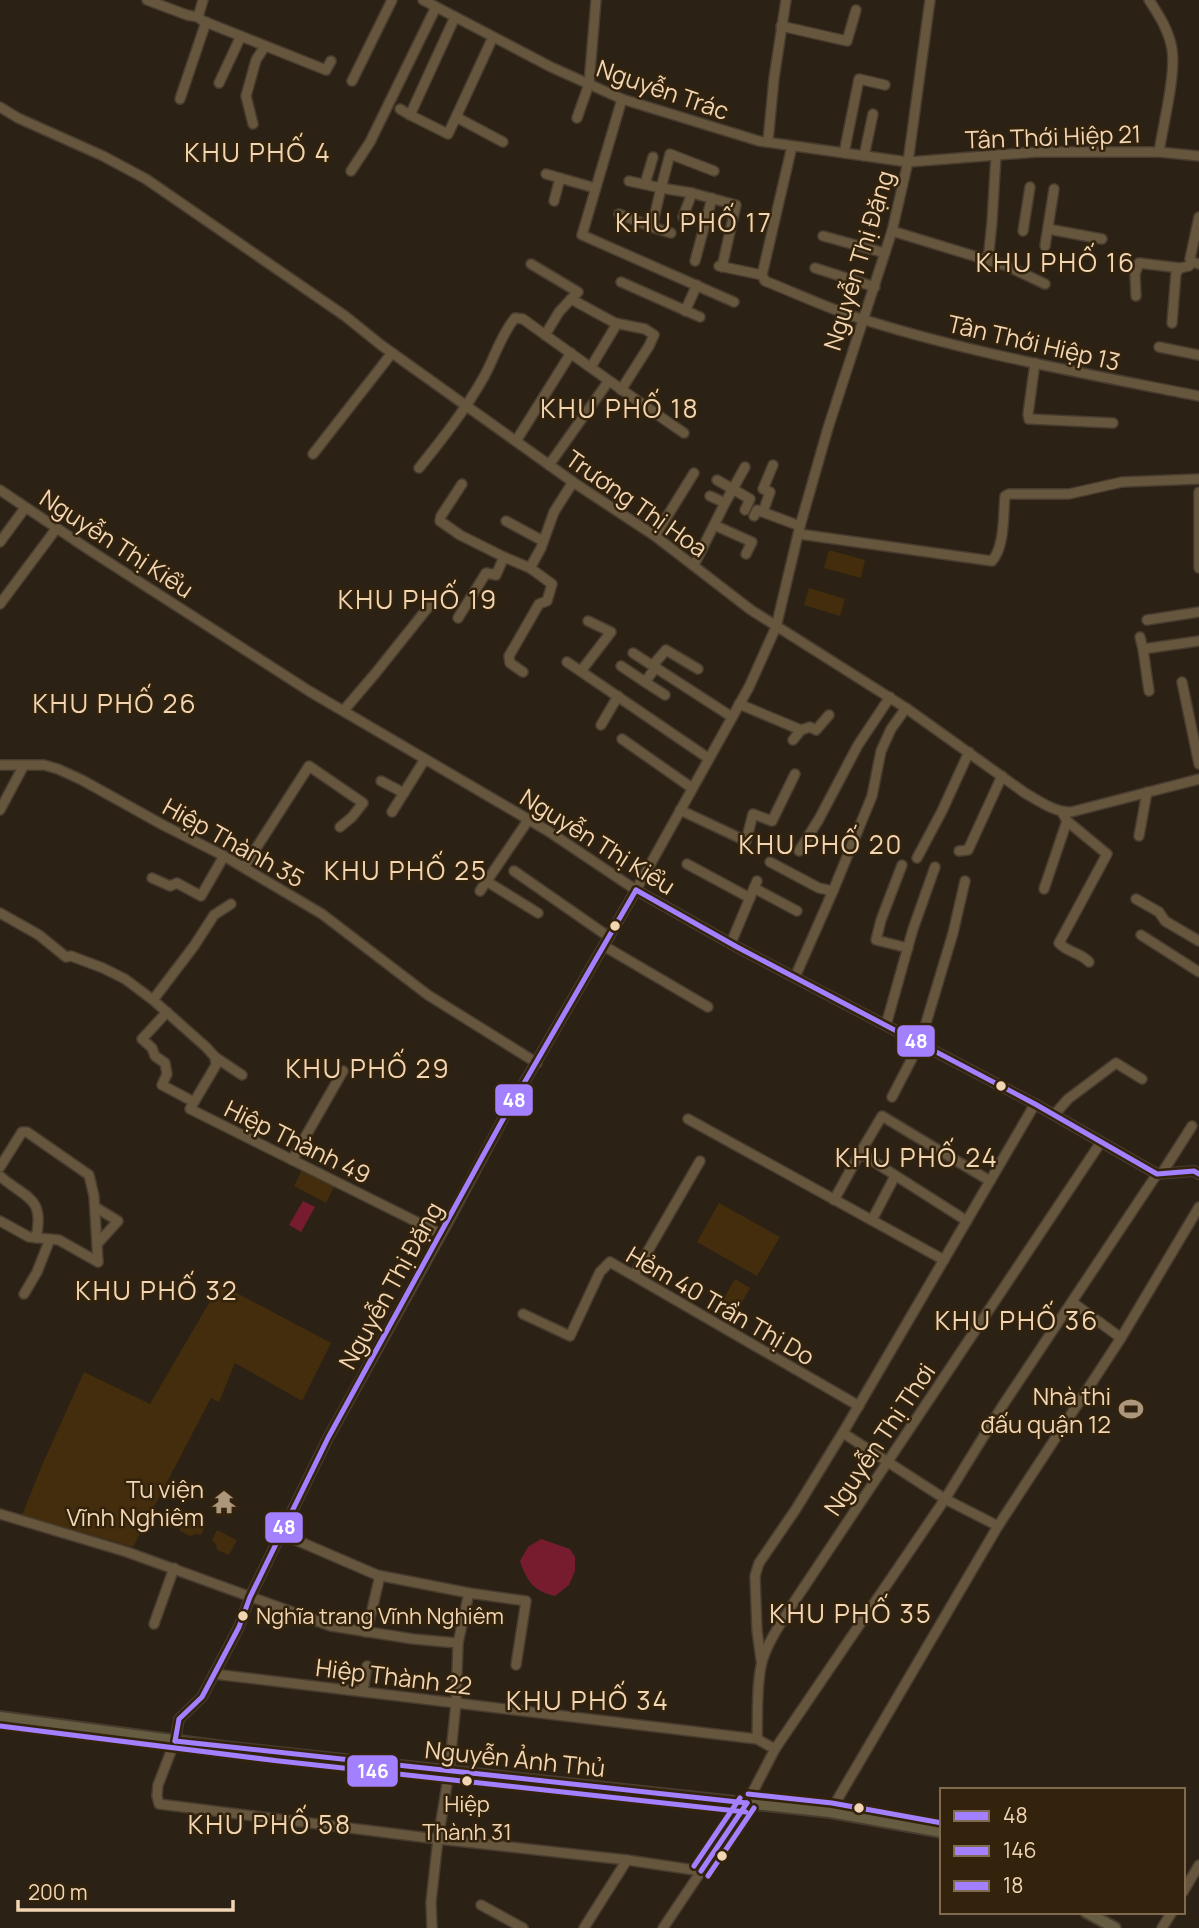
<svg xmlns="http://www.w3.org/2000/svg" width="1199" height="1928" viewBox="0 0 1199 1928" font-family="Manrope,sans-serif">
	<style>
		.green { fill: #432d0c }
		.water { fill: #771c2f }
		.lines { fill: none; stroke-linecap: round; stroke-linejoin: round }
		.minor-casing { stroke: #483c2f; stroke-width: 12 }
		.major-casing { stroke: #483c2f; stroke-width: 14 }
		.minor { stroke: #66563d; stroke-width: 9 }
		.major { stroke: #655c41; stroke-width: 10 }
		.bus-1-casing { stroke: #34230c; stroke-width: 10 }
		.bus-2-casing { stroke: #34230c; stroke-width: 10 }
		.bus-3-casing { stroke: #34230c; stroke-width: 10 }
		.bus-1 { stroke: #a380ff; stroke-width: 5 }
		.bus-2 { stroke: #a380ff; stroke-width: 5 }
		.bus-3 { stroke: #a380ff; stroke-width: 5 }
		.bus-dot { fill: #f2d6b4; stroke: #34230c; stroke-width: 2.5 }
		.labels { text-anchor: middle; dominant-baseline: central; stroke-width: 5; stroke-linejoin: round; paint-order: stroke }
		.bus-label { font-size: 22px; fill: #f2d6b4; stroke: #34230c; text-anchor: start }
		.street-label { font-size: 24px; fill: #f2d6b4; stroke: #34230c }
		.poi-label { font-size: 24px; fill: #f2d6b4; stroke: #34230c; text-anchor: end }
		.neighbourhood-label { font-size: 26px; letter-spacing: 2px; fill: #f2d6b4; stroke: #34230c }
		.line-badge { stroke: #34230c; stroke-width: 2.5 }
		.badge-label { font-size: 19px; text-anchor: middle; font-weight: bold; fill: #fff }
	</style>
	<rect width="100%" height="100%" fill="#2b2215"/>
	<g class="green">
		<polygon points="829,550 865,560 861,578 824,568"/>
		<polygon points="809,588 845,599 840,616 804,605"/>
		<polygon points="302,1170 334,1187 326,1203 294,1186"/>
		<polygon points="719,1203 780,1237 757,1276 697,1242"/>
		<polygon points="735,1279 750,1288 731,1321 716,1312"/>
		<polygon points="220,1284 331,1343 302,1401 235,1363 219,1402 211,1398 133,1547 22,1515 43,1463 84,1372 150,1404"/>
		<polygon points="186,1514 206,1524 201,1535 196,1534 190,1536 180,1531 179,1528"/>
		<polygon points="217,1530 237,1540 229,1555 217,1550 216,1544 212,1540"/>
	</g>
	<g class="water">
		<polygon points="303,1201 315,1207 301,1232 289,1225"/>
		<path d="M541,1539L570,1549L575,1557V1571L569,1585L555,1596C533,1591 527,1581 520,1561L528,1547Z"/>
	</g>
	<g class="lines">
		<g class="minor-casing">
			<g id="minor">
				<polyline points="147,0 187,15 198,17"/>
				<polyline points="203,0 198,17 203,21 326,70 331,61"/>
				<polyline points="423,0 551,67 622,99 759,141 908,162 1037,152 1159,152 1199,156"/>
				<path d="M1149,0C1159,15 1169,31 1172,49C1176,75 1163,125 1159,152"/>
				<polyline points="455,17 410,115 448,134 456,117"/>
				<polyline points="781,26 847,41 856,10"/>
				<polyline points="493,37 456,117 503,142"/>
				<polyline points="352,81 392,0"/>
				<polyline points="219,83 241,36"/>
				<polyline points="180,99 206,22"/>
				<polyline points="622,99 582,235 734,302"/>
				<path d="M0,107L18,118L103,156L146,179L345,316L381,345L573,482L655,536L751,610L906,708L1025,793C1039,801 1054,812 1071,812L1199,779"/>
				<polyline points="400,109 410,115"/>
				<polyline points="577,118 589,84 596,0"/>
				<polyline points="253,124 246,96 256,60 265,46"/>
				<polyline points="768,141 774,78 786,0"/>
				<path d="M792,146L762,275L765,281C798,294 831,310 865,320C974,354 1087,374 1199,396"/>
				<polyline points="844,153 859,79 885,85"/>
				<polyline points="864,156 873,114"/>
				<polyline points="351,171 370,142 436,7"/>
				<polyline points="546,174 595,188"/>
				<polyline points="629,181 661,188 670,154 714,171"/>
				<polyline points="645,184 653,157"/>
				<polyline points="554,201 560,178"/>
				<polyline points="619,214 652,227 661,188 692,193 736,205 722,267"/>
				<polyline points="683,217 692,193"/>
				<polyline points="1199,217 1190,259 1192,262 1199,264"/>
				<polyline points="652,227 671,233"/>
				<polyline points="1048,229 1102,239"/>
				<polyline points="892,231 1007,266 1045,284"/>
				<polyline points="1023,231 1030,187"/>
				<polyline points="823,236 885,253"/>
				<polyline points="1045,246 1054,189"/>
				<polyline points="695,261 712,198"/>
				<polyline points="988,261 992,222 996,155"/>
				<polyline points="531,264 578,292 571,299 615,323 615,327 591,367"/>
				<polyline points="719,266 762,275"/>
				<polyline points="815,268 875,287"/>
				<polyline points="621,282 700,317"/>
				<polyline points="1136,296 1135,274 1139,263 1180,268 1189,266 1192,262"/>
				<polyline points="685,311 697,285"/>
				<polyline points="615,323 645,329 654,335 649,346 621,390"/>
				<polyline points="1172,323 1176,273 1180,268"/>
				<polyline points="545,335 559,312 571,299"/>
				<polyline points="1159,347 1199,355"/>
				<polyline points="1035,363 1028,414 1029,419 1113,423"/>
				<polyline points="516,441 571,353"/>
				<polyline points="313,454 392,353"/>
				<polyline points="549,465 608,382"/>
				<path d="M419,468C443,438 466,409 485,375C495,356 501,335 515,318L523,319C577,358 630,396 684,433"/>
				<polyline points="717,480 750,499 745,510"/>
				<polyline points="462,484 441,516 440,521 460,535 504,557 530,568 552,584 547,601 539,604 509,656 510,663 523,672"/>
				<polyline points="0,490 88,549 309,691 548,831 636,890 737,947 1035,1104 1157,1174 1194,1171 1199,1174"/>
				<polyline points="1199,492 1199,568"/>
				<polyline points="725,503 745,467"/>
				<polyline points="763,512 770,492 763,489 773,465"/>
				<polyline points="754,516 757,510 800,526"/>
				<polyline points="506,521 543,541"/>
				<polyline points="714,525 752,542 746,554"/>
				<path d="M799,534L992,561C1005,546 1003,516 1005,496L1009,494H1069L1122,482L1199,479"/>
				<polyline points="655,536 694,473"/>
				<polyline points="0,542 25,508"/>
				<polyline points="694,565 725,503 710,496"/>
				<polyline points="530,568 541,548 554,512 573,482"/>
				<polyline points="0,604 56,529"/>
				<polyline points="458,618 486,573 496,575 504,557"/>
				<polyline points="1147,620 1199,612"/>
				<polyline points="1140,637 1143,649"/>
				<polyline points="633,653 732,717"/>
				<polyline points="567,662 708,758"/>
				<polyline points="653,665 666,650 698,669"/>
				<polyline points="621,666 645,682 656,667"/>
				<polyline points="581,671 611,632 588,621"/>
				<polyline points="645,682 665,695"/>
				<polyline points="1182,682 1199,764"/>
				<polyline points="1149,691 1143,649 1199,641"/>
				<polyline points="739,704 801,730 793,740"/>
				<polyline points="344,710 374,675 434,600"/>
				<polyline points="601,725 618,696"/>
				<polyline points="801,730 810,727 816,730 829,715"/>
				<polyline points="622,739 692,788"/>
				<polyline points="0,765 44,765 58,769 82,780 163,825 224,856 322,914 428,995 537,1063"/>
				<polyline points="381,781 404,793"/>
				<polyline points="0,810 24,765"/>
				<polyline points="680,810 746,841 753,814 772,821 795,774"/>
				<polyline points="392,812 425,759"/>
				<path d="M1062,812L1067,821L1107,854L1059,943C1068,953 1080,952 1089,962"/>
				<polyline points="1139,836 1147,792"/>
				<polyline points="799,851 819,819 858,745 890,697"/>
				<polyline points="959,851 968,850 1002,776"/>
				<polyline points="917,858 942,811 969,752"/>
				<polyline points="770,862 819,888 833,891"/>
				<polyline points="687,864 750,898"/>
				<polyline points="902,865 881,920 876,940 908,948"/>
				<polyline points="244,867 309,766 363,803 352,817 340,827"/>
				<polyline points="514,871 609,937"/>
				<polyline points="152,878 170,886 177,883 201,896 224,856"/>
				<polyline points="486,881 538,913"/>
				<polyline points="754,888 797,911"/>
				<polyline points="1044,889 1067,821"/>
				<polyline points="480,891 529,819"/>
				<polyline points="1136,899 1159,912 1165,921 1199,941"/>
				<polyline points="0,913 39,935 66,957 71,956 103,968 125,979 153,1000 206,1047 215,1057 242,1075"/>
				<polyline points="1141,935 1199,972"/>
				<polyline points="731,943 757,881"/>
				<polyline points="604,946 708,1007"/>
				<polyline points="795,977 833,891 872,796 881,751 891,729 906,708"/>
				<polyline points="153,1000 194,946 214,915 231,904"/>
				<polyline points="167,1012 142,1039 152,1048 155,1056 165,1063 167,1074 162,1085 194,1102"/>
				<polyline points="886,1025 913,929 935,867"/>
				<polyline points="215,1057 216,1065 190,1109 441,1234"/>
				<polyline points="892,1097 920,1043 953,933 965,881"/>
				<polyline points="1054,1115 1068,1099 1116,1063 1142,1079"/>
				<polyline points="688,1119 944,1260"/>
				<polyline points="292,1160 343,1071"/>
				<polyline points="0,1167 22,1132 27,1132 89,1175 94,1196 98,1262"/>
				<polyline points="1162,1173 1192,1126"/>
				<path d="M0,1176C26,1199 45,1196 36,1238"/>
				<polyline points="834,1200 860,1153"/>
				<polyline points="95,1207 118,1221 98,1243"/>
				<polyline points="872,1220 895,1176"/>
				<polyline points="0,1221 29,1237 59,1240 98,1262"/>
				<polyline points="967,1221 860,1153 882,1116 990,1181"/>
				<polyline points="634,1275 700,1161"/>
				<polyline points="24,1294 37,1272 50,1239"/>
				<polyline points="1072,1302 1121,1338"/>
				<polyline points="523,1314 570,1336 600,1272 610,1262 859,1406"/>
				<polyline points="843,1433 945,1499 998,1526"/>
				<polyline points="0,1514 127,1552 331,1626 413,1639 458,1643"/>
				<polyline points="282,1534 377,1575 469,1593 526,1601 516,1665"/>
				<polyline points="154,1624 174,1568"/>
				<path d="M366,1632C372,1613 375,1595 380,1576"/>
				<polyline points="761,1660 757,1630 755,1576 759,1563 796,1509 845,1429 1035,1104"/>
				<polyline points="214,1674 757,1739 775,1749"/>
				<polyline points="363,1691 367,1666"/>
				<path d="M757,1739C758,1717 756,1684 762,1662C767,1642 785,1617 796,1599L1101,1142"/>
				<polyline points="830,1812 998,1526 1121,1338 1199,1207"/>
				<polyline points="701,1871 627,1860 429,1838 159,1804 157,1796 158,1785 175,1741 179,1719 202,1697 239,1627 250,1597 328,1438 447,1224 502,1121 636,890 749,687 776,627 800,526 828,428 892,231 908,162 930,0"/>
				<polyline points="1183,1892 1199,1865"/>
				<polyline points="481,1905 523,1928"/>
				<polyline points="432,1928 431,1902 438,1839 449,1772 456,1703 458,1643 469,1593"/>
				<polyline points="584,1928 627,1860"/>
				<polyline points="663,1928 747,1803 775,1749 945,1499 1003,1405 1157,1174"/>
				<polyline points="1162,1928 1172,1912"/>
			</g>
		</g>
		<g class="major-casing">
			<g id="major">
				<polyline points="0,1717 224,1747 830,1812 942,1832"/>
				<polyline points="1086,1912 1115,1928"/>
			</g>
		</g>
		<use href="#minor" class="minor"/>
		<use href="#major" class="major"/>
		<g class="bus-1-casing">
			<g id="bus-1">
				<polyline points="636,890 737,947 1035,1104 1157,1174 1194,1171 1199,1174"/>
				<polyline points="175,1741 179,1719 202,1697 239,1627 250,1597 328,1438 502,1121 636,890"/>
				<polyline points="175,1741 747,1803"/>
				<polyline points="701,1871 747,1803"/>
			</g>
		</g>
		<g class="bus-2-casing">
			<g id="bus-2">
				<polyline points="0,1726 279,1761 746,1812"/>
				<polyline points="708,1876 754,1808"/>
			</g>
		</g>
		<g class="bus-3-casing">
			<g id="bus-3">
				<polyline points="748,1794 832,1803 942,1823"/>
				<polyline points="694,1866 740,1798"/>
			</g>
		</g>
		<use href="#bus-1" class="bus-1"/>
		<use href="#bus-2" class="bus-2"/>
		<use href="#bus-3" class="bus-3"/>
	</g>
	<defs>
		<g id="stadium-bare" transform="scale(1.89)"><path d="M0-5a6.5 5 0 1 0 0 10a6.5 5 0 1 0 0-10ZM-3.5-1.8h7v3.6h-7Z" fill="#ac977c" stroke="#34230c" stroke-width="2.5" paint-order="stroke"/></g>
		<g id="temple-bare" transform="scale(1.89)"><path d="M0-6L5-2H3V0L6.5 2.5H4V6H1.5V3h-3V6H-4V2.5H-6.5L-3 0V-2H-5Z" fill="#ac977c" stroke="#34230c" stroke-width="2.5" paint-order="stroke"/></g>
	</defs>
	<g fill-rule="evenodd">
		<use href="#stadium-bare" x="1131" y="1409"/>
		<use href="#temple-bare" x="224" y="1502"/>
	</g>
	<g class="bus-dot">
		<circle cx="615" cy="926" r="6"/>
		<circle cx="1001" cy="1086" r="6"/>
		<circle cx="243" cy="1616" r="6"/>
		<circle cx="467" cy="1781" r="6"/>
		<circle cx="859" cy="1808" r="6"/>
		<circle cx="722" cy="1856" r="6"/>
	</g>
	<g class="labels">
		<g class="bus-label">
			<text x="256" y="1616">Nghĩa trang Vĩnh Nghiêm</text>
			<text x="467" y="1804" text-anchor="middle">Hiệp<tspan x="467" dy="28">Thành 31</tspan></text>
		</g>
		<g class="street-label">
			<text transform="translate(663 89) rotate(19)">Nguyễn Trác</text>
			<text transform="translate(1053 136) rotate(-2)">Tân Thới Hiệp 21</text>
			<text transform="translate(858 260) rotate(-73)">Nguyễn Thị Đặng</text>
			<text transform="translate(1034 342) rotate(13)">Tân Thới Hiệp 13</text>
			<text transform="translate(637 503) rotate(35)">Trương Thị Hoa</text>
			<text transform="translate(117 543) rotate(33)">Nguyễn Thị Kiểu</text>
			<text transform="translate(598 841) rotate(32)">Nguyễn Thị Kiểu</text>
			<text transform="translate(234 842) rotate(29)">Hiệp Thành 35</text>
			<text transform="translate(298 1141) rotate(26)">Hiệp Thành 49</text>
			<text transform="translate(390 1285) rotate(-61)">Nguyễn Thị Đặng</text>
			<text transform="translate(721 1305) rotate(30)">Hẻm 40 Trần Thị Do</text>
			<text transform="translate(879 1439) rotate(-56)">Nguyễn Thị Thơi</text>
			<text transform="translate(394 1676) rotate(7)">Hiệp Thành 22</text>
			<text transform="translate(515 1758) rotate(6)">Nguyễn Ảnh Thủ</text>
		</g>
		<g class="poi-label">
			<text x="1111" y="1395">Nhà thi<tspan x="1111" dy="28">đấu quận 12</tspan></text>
			<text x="204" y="1488">Tu viện<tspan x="204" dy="28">Vĩnh Nghiêm</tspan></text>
		</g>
		<g class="neighbourhood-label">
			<text x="258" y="152">KHU PHỐ 4</text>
			<text x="694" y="222">KHU PHỐ 17</text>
			<text x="1056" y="262">KHU PHỐ 16</text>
			<text x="620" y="408">KHU PHỐ 18</text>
			<text x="418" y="599">KHU PHỐ 19</text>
			<text x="115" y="703">KHU PHỐ 26</text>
			<text x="821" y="844">KHU PHỐ 20</text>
			<text x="406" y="870">KHU PHỐ 25</text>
			<text x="368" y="1068">KHU PHỐ 29</text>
			<text x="917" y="1157">KHU PHỐ 24</text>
			<text x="157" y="1290">KHU PHỐ 32</text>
			<text x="1017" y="1320">KHU PHỐ 36</text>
			<text x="851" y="1613">KHU PHỐ 35</text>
			<text x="588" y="1700">KHU PHỐ 34</text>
			<text x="270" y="1824">KHU PHỐ 58</text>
		</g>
	</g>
	<g class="line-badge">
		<rect x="896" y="1024" width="40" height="34" rx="7" fill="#a380ff"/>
		<rect x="494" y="1083" width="40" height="34" rx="7" fill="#a380ff"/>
		<rect x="264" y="1511" width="40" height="33" rx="7" fill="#a380ff"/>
		<rect x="346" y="1754" width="53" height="34" rx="7" fill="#a380ff"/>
	</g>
	<g class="badge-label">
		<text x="916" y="1048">48</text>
		<text x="514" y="1107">48</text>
		<text x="284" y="1534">48</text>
		<text x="373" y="1778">146</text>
	</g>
	<rect x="940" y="1788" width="245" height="126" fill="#34230c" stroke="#806b4f" stroke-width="2"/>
	<rect x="954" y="1811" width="35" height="10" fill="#a380ff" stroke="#806b4f" stroke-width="2"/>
	<text x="1003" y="1823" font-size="21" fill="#f2d6b4">48</text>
	<rect x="954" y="1846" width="35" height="10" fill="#a380ff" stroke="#806b4f" stroke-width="2"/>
	<text x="1003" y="1858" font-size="21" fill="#f2d6b4">146</text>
	<rect x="954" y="1881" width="35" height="10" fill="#a380ff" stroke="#806b4f" stroke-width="2"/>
	<text x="1003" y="1893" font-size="21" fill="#f2d6b4">18</text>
	<path d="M18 1900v10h215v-10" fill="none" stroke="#f2d6b4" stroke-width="3.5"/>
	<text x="28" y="1900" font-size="21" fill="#f2d6b4" stroke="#34230c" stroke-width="5" paint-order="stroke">200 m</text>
</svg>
